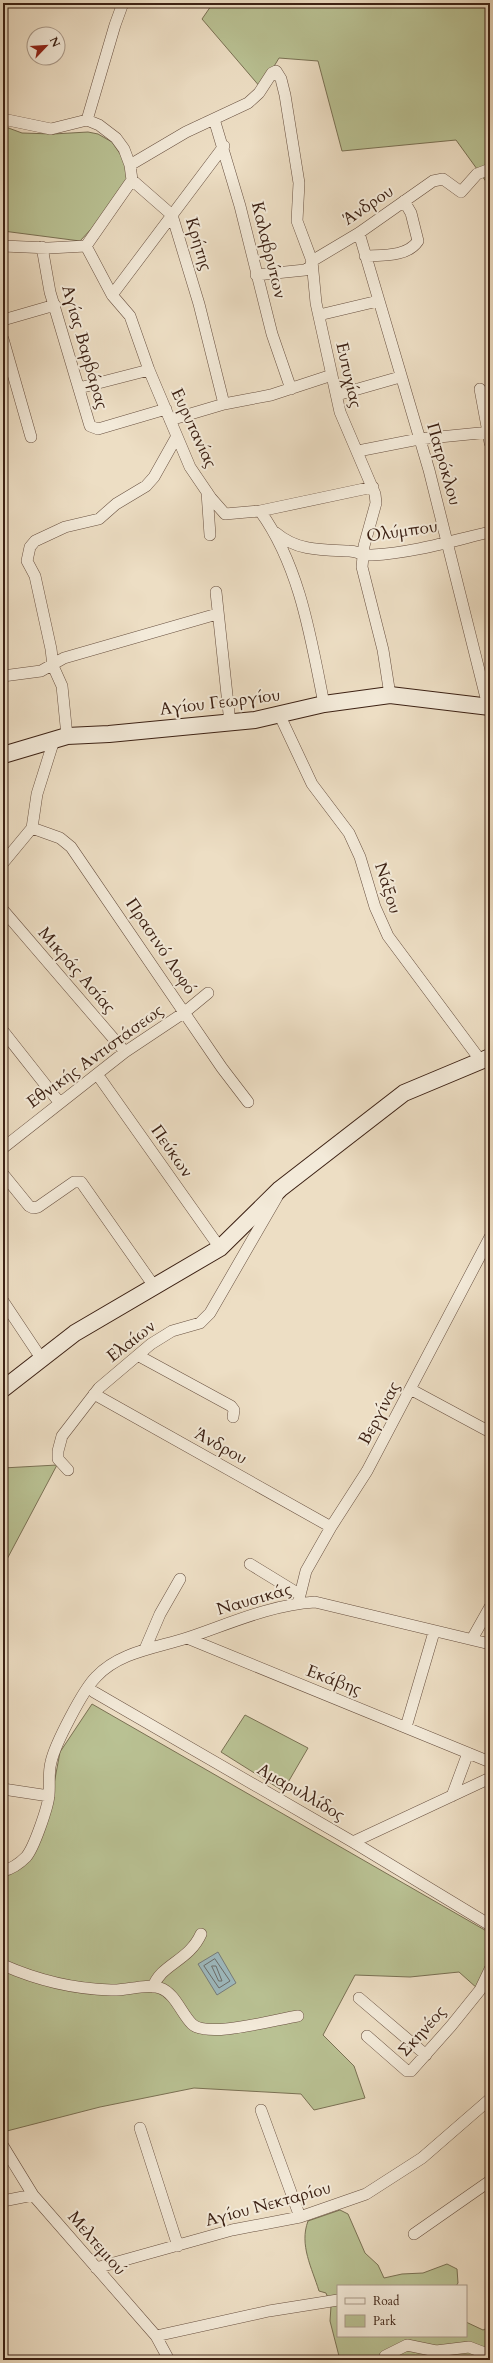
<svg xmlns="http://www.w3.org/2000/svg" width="493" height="2363" font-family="Cardo,serif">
  <rect width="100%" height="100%" fill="#eddec4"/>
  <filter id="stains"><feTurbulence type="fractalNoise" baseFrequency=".005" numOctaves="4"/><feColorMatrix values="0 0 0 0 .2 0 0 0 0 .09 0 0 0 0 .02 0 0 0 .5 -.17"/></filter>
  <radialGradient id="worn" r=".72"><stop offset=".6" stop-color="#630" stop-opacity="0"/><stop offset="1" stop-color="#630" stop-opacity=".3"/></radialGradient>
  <path fill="#b9c193" stroke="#7a7154" d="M213,3H490V187L456,140L342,151L318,61L279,58L261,88L202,19Z
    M3,126L22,133L53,134L88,132L98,134L112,142L127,164V179L105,214L80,241L3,231Z
    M57,1465L6,1561H3V1468Z
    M92,1704L490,1933V1972L478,1989L459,1972L410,1977L355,1975L323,2035L354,2066L365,2098L314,2110L301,2094L194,2088L100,2107L3,2132V1875L27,1859L49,1811L60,1752Z
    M245,1715L308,1748L283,1791L221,1752Z
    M340,2210L348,2214L365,2253L378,2265L384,2278L402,2274L423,2273L447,2264L457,2269L458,2283L456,2286H338V2336H466V2322L483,2330L490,2327V2360H340L330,2321L331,2306L326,2293L319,2291C312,2268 299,2245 308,2221Z"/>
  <path fill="#9db9be" stroke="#767c7a" d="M218,1952L236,1983L217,1995L198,1964Z"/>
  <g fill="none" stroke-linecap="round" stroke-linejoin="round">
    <path stroke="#6c6d69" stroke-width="1" d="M215,1959L230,1981L219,1988L204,1966Z
      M212,1966H216L222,1981H219Z"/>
    <g stroke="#685040" stroke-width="12">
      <path id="street" d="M3,119L51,129L87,120L99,125L116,138L124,149L130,165L132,180L172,215L199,304L224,404
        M214,119L240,206L272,334L291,389
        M87,120L115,25L123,3
        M130,165L186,132L248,103L259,93L272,73L276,71L281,79L285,95L299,183L297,221L312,261L316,303L340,412L375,494L376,503L364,546L362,567L383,650L390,695
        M359,233L429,470L488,706
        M3,246L49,248L86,246L132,180
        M86,246L112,295L130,316L149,370L190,467L211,498L225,514L260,511C300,566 311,639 324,704
        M42,247L50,292L90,426L98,429L166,409
        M365,256C383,255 407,257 418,241L411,213L404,201
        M256,275L305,270L310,267L312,261L359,233L433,181L443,179L461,192L477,174L490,169
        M112,295L224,146
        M319,315L378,301
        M3,320L55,305
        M3,339L31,437
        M79,388L149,370
        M480,389L490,443
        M337,395L400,377
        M170,420L224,404L271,395L332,375
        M358,451L419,439L490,432
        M207,492L210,535
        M260,511L373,487
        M276,533C297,551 322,550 349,551C357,551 363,556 372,555C412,553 452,541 490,532
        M216,592L230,723
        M3,676L41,671L64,658L217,614
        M280,716L312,784L349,833L360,857L375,907L388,936L481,1061
        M67,736L62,686L53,666L51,649L35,576L27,561L30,547L35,541L65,527L99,519L116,504L146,486L154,477L177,436
        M32,828L60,838L71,847L222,1068L248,1102
        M3,863L32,828L37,794L54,740
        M3,910L125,1052
        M3,1031L59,1102
        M97,1074L220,1248
        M3,1148L125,1052L185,1012L208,993
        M3,1174L29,1206L33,1208L38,1207L74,1182H81L154,1286
        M3,1301L41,1358
        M139,1356L231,1406L234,1410L233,1417
        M410,1389L490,1432
        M94,1394L331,1527
        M68,1470L58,1459V1451L62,1436L99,1388L151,1344L172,1331L200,1323L210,1313L277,1197
        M250,1564L299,1594
        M298,1603L306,1571L331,1527L367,1471L490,1237
        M187,1638L490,1762
        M472,1639L490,1607
        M145,1649L160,1614L180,1579
        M94,1692L353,1842L490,1925
        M406,1727L434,1632
        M3,1789L49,1796
        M452,1796L468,1753
        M353,1842L490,1778
        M3,1871C11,1869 20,1863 26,1857C34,1848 48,1807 49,1795C50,1784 48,1773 51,1762C55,1744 83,1690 96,1677C119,1652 156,1648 187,1638C229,1624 269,1605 315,1602L490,1644
        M3,1965C37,1980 74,1989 111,1990C127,1991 145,1983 160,1988C175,1993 181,2013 192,2024C207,2039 277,2019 298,2016
        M153,1987C161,1964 189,1961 201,1934
        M359,1998L426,2055
        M367,2036L407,2071H411L451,2026L480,1990L490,1969
        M261,2110L300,2217
        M140,2128L178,2246
        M3,2146L33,2195L156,2336L169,2360
        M3,2201L33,2195
        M414,2234L490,2181
        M96,2268L232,2230L300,2217L366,2194L422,2158L490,2099
        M156,2336L269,2311L338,2300
        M385,2356L407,2345L436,2351L469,2347L490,2355"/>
    </g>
    <g stroke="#3c2114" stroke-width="18">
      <path id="secondary" d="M3,755L67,736L109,734L255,720L324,704L390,695L490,707
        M3,1389L75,1333L220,1248L280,1189L404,1093L490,1057"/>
    </g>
    <use href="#street" stroke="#f3ead9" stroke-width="11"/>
    <use href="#secondary" stroke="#f3ead9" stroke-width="16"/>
  </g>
  <g text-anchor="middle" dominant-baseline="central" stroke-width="4" stroke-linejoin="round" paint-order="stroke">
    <g font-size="17" fill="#3c2114" stroke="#f3ead9">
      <text transform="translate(368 205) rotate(-34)">Άνδρου</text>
      <text transform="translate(199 244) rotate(73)">Κρήτης</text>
      <text transform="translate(269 250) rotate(76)">Καλαβρύτων</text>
      <text transform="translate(85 347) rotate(74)">Αγίας Βαρβάρας</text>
      <text transform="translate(349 375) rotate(77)">Ευτυχίας</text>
      <text transform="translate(194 428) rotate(65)">Ευρυτανίας</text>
      <text transform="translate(444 464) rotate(74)">Πατρόκλου</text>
      <text transform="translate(402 531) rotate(-8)">Ολύμπου</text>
      <text transform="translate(220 702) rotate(-7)">Αγίου Γεωργίου</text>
      <text transform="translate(388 888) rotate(72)">Νάξου</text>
      <text transform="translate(161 946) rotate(56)">Πρασινό Λοφό</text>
      <text transform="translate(77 970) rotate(49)">Μικράς Ασίας</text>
      <text transform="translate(95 1056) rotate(-36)">Εθνικής Αντιστάσεως</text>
      <text transform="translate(172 1151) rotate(55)">Πεύκων</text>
      <text transform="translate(131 1341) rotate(-38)">Ελαίων</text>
      <text transform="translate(379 1413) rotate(-62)">Βεργίνας</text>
      <text transform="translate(221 1446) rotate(29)">Άνδρου</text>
      <text transform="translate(254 1599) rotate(-16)">Ναυσικάς</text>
      <text transform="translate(334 1680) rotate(21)">Εκάβης</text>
      <text transform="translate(301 1792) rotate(30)">Αμαρυλλίδος</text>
      <text transform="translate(422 2031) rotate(-48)">Σκηνέος</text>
      <text transform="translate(268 2204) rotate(-15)">Αγίου Νεκταρίου</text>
      <text transform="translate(97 2243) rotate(49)">Μελτεμιού</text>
    </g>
  </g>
  <rect width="493" height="2363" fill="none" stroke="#eddec4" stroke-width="16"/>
  <rect x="4" y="4" width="485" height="2355" fill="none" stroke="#3c2114" stroke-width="2"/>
  <rect x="8" y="8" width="477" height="2347" fill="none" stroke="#3c2114"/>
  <rect x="337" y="2285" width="130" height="52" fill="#f3ead9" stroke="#aa9a8a"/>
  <rect x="345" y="2298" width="20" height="6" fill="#f3ead9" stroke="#aa9a8a"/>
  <text x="373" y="2305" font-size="12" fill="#3c2114">Road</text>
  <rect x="345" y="2315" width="20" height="12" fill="#b9c193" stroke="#aa9a8a"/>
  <text x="373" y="2325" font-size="12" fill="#3c2114">Park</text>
  <g transform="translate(46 46) rotate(65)"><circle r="19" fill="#f3ead9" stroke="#aa9a8a"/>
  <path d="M0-3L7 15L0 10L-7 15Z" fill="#8f2418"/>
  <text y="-6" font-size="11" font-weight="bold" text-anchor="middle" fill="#3c2114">N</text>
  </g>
  <rect width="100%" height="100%" filter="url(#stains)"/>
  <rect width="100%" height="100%" fill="url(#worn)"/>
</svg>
